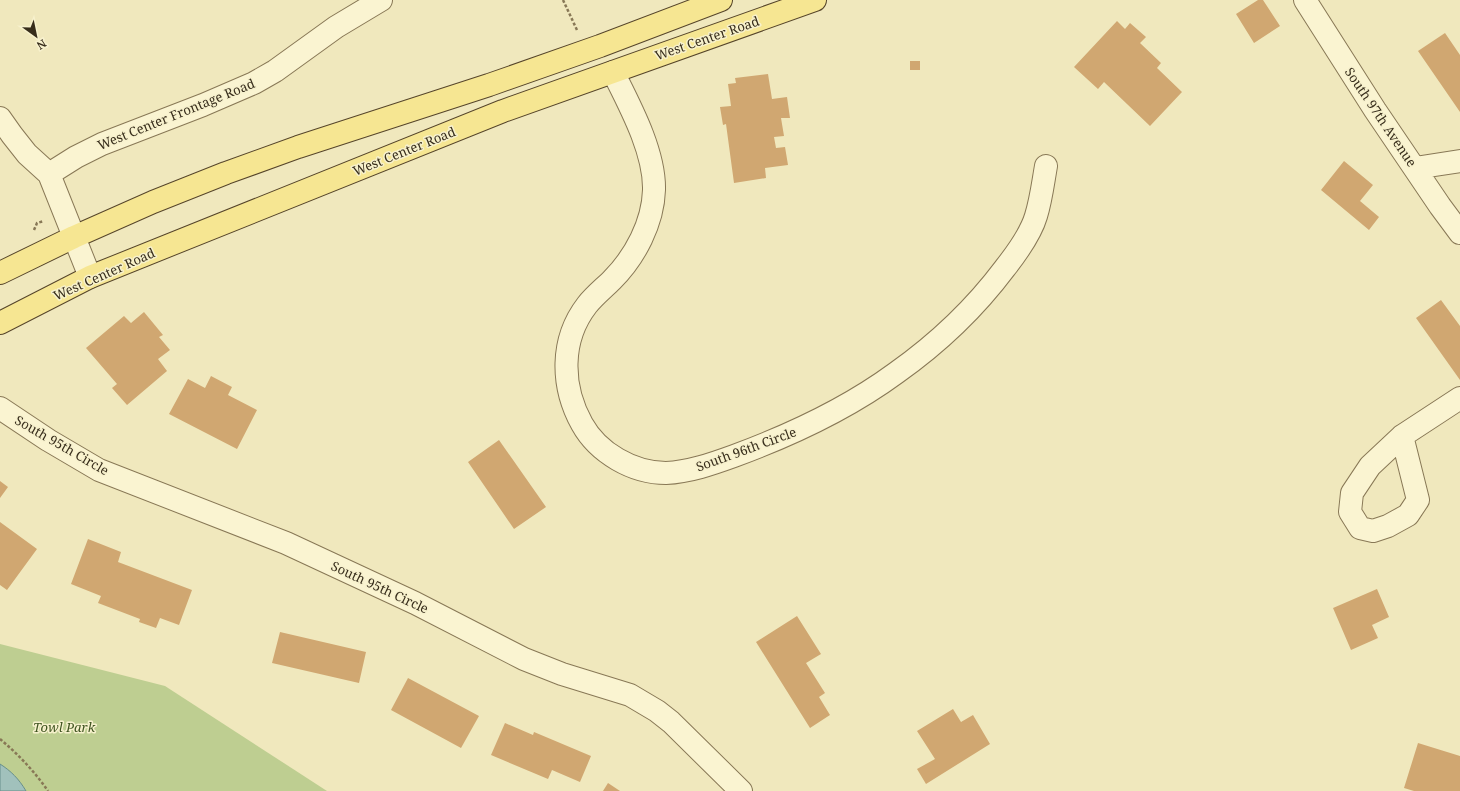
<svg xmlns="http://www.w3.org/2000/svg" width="1460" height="791" font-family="'Noto Serif',serif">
  <rect width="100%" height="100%" fill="#f0e8bd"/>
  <path fill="#bece91" d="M0,644L165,686L327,791H0Z"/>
  <path fill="#a1c1bc" stroke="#688f8b" d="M0,764C11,771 19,779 26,791H0Z"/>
  <path fill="#d0a771" d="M1258,0H1263L1280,26L1254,43L1236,14Z
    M1117,21L1125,29L1130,23L1146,37L1140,43L1161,63L1157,68L1182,92L1150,126L1104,82L1098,89L1074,67Z
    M1445,33L1460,55V112L1418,51Z
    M910,61H920V70H910Z
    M768,74L772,99L787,97L790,118H781L784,136L774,137L776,148L785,147L788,165L765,168L766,178L734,183L726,124L723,125L720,107L731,106L728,84L736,83L735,78Z
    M1344,161L1373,185L1360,201L1379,217L1369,230L1321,190Z
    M1441,300L1460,326V380L1416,318Z
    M144,312L163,335L159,337L170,350L158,359L167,371L127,405L112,388L117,384L86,348L124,316L131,323Z
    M211,376L232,387L228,395L257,410L237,449L169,414L188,379L205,388Z
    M499,440L546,507L514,529L468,462Z
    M0,481L8,487L0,498Z
    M0,522L37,549L7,590L0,585Z
    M88,539L121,552L118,562L192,590L179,625L160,618L156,628L139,622L140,619L98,603L101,596L71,584Z
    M1377,589L1389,617L1372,625L1378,638L1351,650L1333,608Z
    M797,616L821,654L806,663L825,693L819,697L830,715L810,728L756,642Z
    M280,632L366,652L359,683L272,663Z
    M408,678L479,716L461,748L391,710Z
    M953,709L961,722L973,715L990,744L926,784L917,769L935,759L917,731Z
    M505,723L533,735L534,732L591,756L580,782L552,770L548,779L491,755Z
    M1418,743L1460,756V791H1414L1404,788Z
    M608,783L620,791H603Z"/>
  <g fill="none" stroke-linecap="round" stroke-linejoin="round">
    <g stroke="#887856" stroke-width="24">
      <path id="minor" d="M1305,0L1375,110L1440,206L1460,233
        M613,72C630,106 655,152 654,190C653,223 635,257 612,280C604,288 594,296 587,305C560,340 561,386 582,424C598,453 633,473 666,473C689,472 712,464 734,456C791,435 847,409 896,373C937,344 975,308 1005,268C1016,254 1031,233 1036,216C1041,200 1043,183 1046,166
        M0,118L12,135L27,154L49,174L90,277
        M1415,168L1460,161
        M49,174L76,157L102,144L203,105L254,83L275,71L336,27L381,0
        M0,408L48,440L99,470L286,543L415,603L524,659L562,674L630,695L657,711L671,722L741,791
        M1402,436L1418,500L1408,515L1388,526L1373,531L1360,528L1350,512L1352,493L1370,466L1402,436L1460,398"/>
    </g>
    <g stroke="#56452a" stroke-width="24">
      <path id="major" d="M0,273L74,237L153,202L226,173L298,147L489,85L600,46L721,0
        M0,323L90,277L503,111L815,0"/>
    </g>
    <path stroke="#887856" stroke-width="2.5" stroke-dasharray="3 2" stroke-linecap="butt" d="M563,0L577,30
      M34,230L37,223L44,221
      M0,739C18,754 35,772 48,791"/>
    <use href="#minor" stroke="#faf4d1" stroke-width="22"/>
    <use href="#major" stroke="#f6e692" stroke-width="22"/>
  </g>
  <g text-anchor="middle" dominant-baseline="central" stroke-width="3" stroke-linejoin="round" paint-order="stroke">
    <g font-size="13" fill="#372d1b" stroke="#f7f1cd">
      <text transform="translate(707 38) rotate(-19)">West Center Road</text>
      <text transform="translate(176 114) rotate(-22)">West Center Frontage Road</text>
      <text transform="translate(1381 117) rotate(56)">South 97th Avenue</text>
      <text transform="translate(404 151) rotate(-22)">West Center Road</text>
      <text transform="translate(104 274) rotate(-24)">West Center Road</text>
      <text transform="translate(62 445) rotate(30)">South 95th Circle</text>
      <text transform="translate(746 449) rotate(-20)">South 96th Circle</text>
      <text transform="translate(380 587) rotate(25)">South 95th Circle</text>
    </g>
    <g font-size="13" font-style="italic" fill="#405421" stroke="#f7f1cd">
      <text x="64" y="727">Towl Park</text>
    </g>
  </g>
  <g transform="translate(36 36) rotate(147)" stroke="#f7f1cd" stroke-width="3" paint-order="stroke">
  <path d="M0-3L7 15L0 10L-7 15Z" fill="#372d1b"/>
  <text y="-6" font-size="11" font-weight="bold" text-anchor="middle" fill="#372d1b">N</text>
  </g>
</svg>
